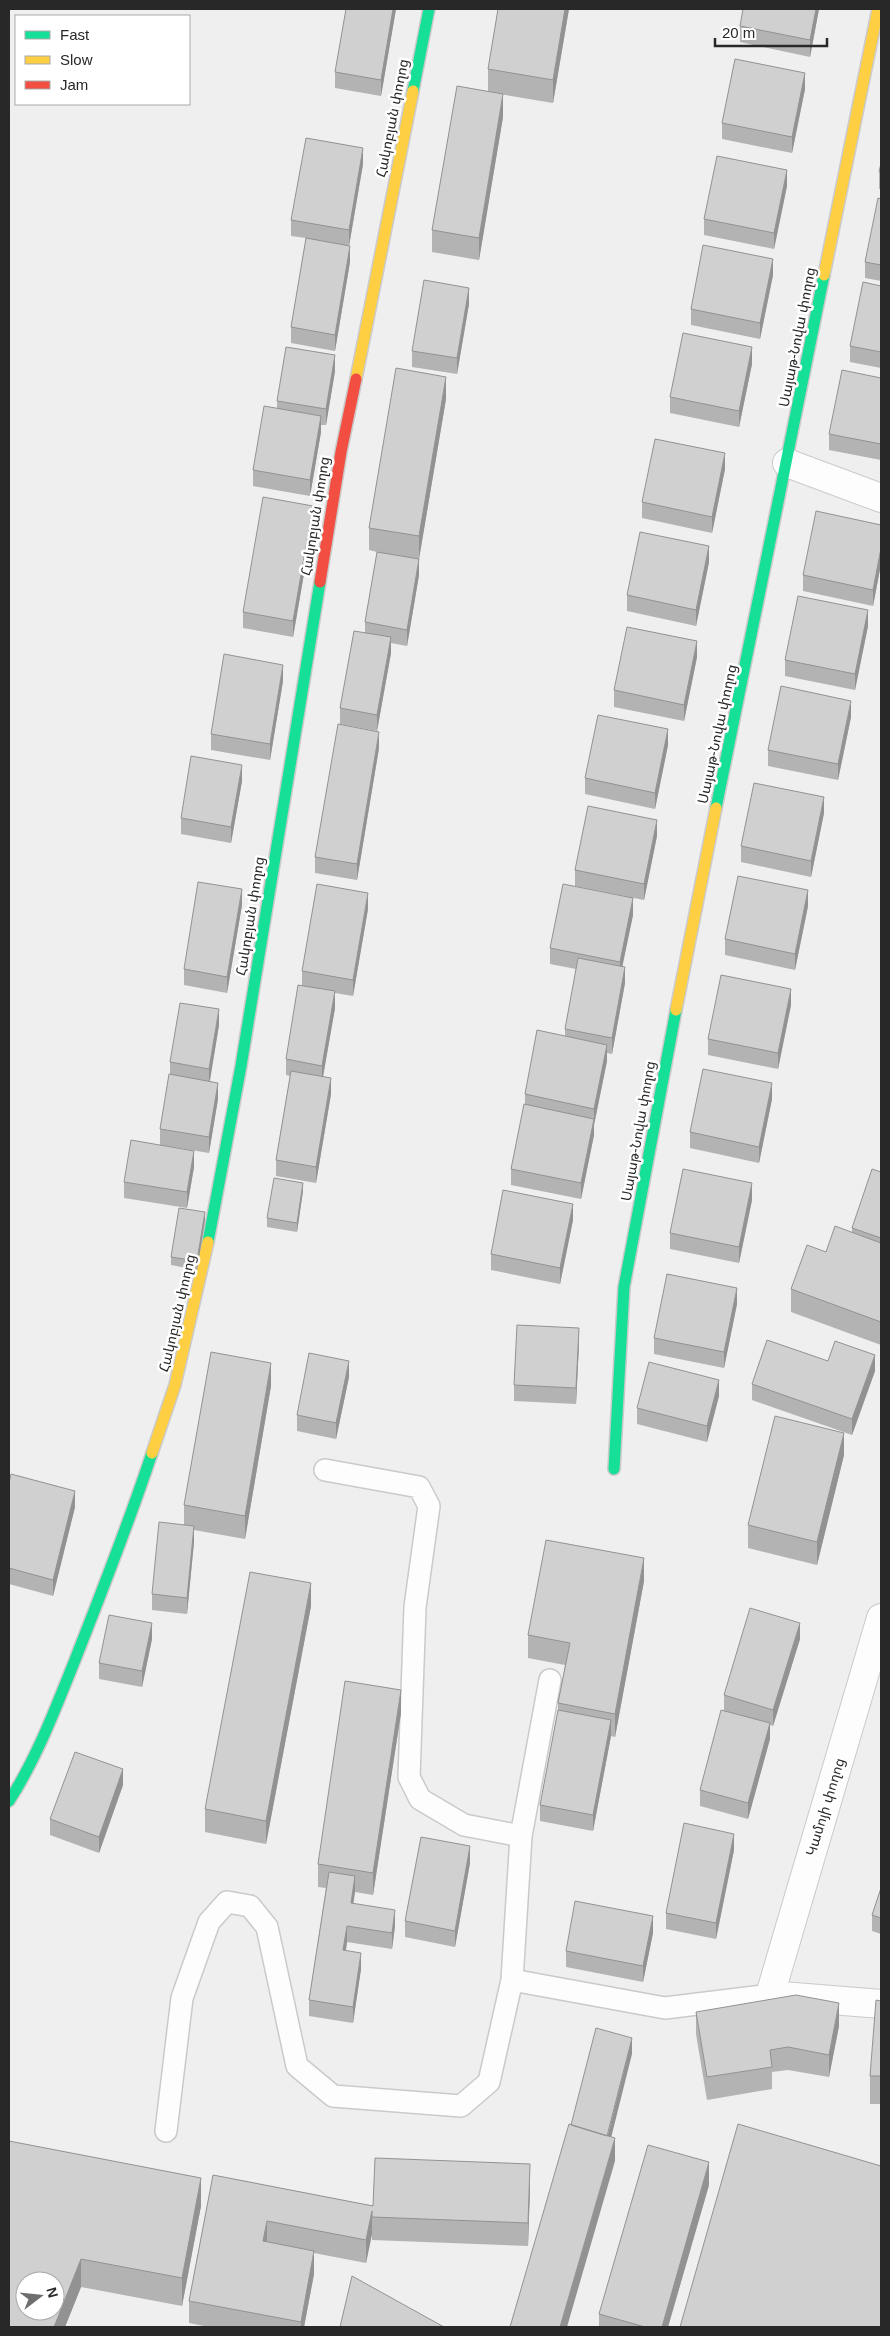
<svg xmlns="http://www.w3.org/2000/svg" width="890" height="2336" font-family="Helvetica,'Noto Sans Armenian',sans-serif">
  <rect width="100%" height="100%" fill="#efefef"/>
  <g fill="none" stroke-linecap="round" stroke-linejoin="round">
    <g stroke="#cacaca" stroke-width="24">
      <path id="lane" d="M325,1470L419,1487L429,1506L415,1607L409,1777L420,1799L464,1825L521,1836
        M512,1980L521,1836L550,1680
        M166,2131L182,1998L209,1922L227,1902L250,1906L267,1927L297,2066L333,2096L461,2106L489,2082L512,1980L665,2008L770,1995"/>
    </g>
    <g stroke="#cacaca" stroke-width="30">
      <path id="street" d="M787,463L881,498
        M881,1618L770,1995L881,2004"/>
    </g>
    <g stroke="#cacaca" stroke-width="14">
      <path id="fast" d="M413,91L429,9
        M716,808L824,275
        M208,1242L241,1066L320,582
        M614,1469L624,1287L676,1010
        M9,1801C37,1758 56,1707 75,1660C102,1591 129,1523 152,1453"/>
    </g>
    <g stroke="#cacaca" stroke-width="14">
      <path id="slow" d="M824,275L878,9
        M356,379L413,91
        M676,1010L716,808
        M152,1453L175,1385L208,1242"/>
    </g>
    <g stroke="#cacaca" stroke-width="14">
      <path id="jam" d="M320,582L341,452L356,379"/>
    </g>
    <use href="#lane" stroke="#fdfdfd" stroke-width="21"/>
    <use href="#street" stroke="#fdfdfd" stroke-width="28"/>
    <use href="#fast" stroke="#16e098" stroke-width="11"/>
    <use href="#slow" stroke="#ffcf43" stroke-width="11"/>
    <use href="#jam" stroke="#f24e42" stroke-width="11"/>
  </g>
  <path fill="#b3b3b3" d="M396,9L381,96L335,88V72Z
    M569,9L553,103L488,92V69Z
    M819,9L810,57L740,42V26Z
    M805,89L792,153L722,139V123Z
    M503,117L479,260L432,252V230Z
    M881,163V189H879V172Z
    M363,164L349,246L350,262L335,351L291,343V327L306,238L291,236V220Z
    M787,186L774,249L704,235V219Z
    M881,199V281L865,278V262Z
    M773,275L760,339L691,325V309Z
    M881,286V368L850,362V346Z
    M469,304L457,374L412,367V351Z
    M752,364L739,427L670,413V397Z
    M335,371L326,425H321V432L310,496L253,486V470L277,408V401Z
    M881,378V460L829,450V434Z
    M446,399L419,559V575L407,646L391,643V653L377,731L340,724V708L365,632V622L377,552L369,550V528Z
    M725,469L712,533L642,518V502Z
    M313,522L293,637L243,628V612Z
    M881,525V564L873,606L803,591V575Z
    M709,562L696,626L627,611V595Z
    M868,626L855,690L785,676V660Z
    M697,657L684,721L614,707V690Z
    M283,681L270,760L211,750V734Z
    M851,717L838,780L768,766V750Z
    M668,745L655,809L585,794V778Z
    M379,748L357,880L315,873V857Z
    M242,781L231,843L181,834V818Z
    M824,813L811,877L741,862V846Z
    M657,836L644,900L575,886V870Z
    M242,905L227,993L184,985V969Z
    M808,906L795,970L725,955V939Z
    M368,909L353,996L335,993V1008L323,1077L331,1094L316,1183L276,1176V1160L290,1076L286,1075V1059L302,986V971Z
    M633,915L622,966L625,983L612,1054L607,1053V1061L594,1125V1135L581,1199L511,1185V1169L525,1105V1094L565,1036V1029L576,969L550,964V948Z
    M791,1005L778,1069L708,1055V1039Z
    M219,1025L210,1081L218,1099L209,1153L160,1145V1129L170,1074V1062Z
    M772,1099L759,1163L690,1148V1132Z
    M194,1167L187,1208L124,1198V1182Z
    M881,1172V1345L791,1312V1289L826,1252L852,1232V1228Z
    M303,1191L297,1232L267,1227V1218Z
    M752,1200L739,1263L670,1249V1233Z
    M205,1220L197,1270L171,1265V1257Z
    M573,1220L560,1284L491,1270V1254Z
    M737,1304L724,1368L654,1354V1338Z
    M579,1344L576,1404L514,1401V1385Z
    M828,1361L875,1371L852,1435L752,1400V1384Z
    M349,1377L336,1439L297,1431V1415Z
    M271,1386L245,1539L194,1530V1542L187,1614L152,1610V1594L184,1525V1505Z
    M719,1396L707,1442L637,1424V1408Z
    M844,1455L817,1565L748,1548V1525Z
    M9,1483L75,1507L53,1596L9,1584Z
    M644,1581L615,1737L611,1736L593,1831L540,1821V1805L558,1710V1703L565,1665L528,1658V1635Z
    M311,1606L266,1844L205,1832V1809Z
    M152,1639L142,1687L99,1679V1663Z
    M800,1639L773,1726L770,1725V1739L748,1819L700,1806V1790L724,1710V1695Z
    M401,1713L373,1895L355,1892L353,1903L395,1926L392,1949L347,1942L346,1951L361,1969L353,2023L309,2016V2000L326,1888L318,1887V1864Z
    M123,1785L99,1853L50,1835V1819Z
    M734,1850L716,1939L666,1929V1913Z
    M470,1863L455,1947L405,1937V1921Z
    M881,1888V1934L872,1931V1915Z
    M653,1933L643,1982L566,1967V1951Z
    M881,2001V2104H870V2076Z
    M696,2012L839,2026L829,2077L788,2070L772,2072V2089L707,2100L696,2034Z
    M9,2141L201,2206L182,2306L81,2287L65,2327H9Z
    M213,2175L373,2206L530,2187L528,2246L372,2240V2234L366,2263L314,2253V2274L304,2327H209L189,2323V2301Z
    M709,2185L668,2327H599V2314Z"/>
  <path fill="#929292" d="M393,9H396L381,96V80Z
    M565,9H569L553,103V80Z
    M816,9H819L810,57V40Z
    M805,73V89L792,153V137Z
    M503,94V117L479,260V238Z
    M363,148V164L349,246V230Z
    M787,170V186L774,249V233Z
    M350,246V262L335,351V335Z
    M773,259V275L760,339V323Z
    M469,288V304L457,374V358Z
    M752,347V364L739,427V411Z
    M335,355V371L326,425V409Z
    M446,377V399L419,559V536Z
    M321,416V432L310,496V480Z
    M725,453V469L712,533V517Z
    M313,506V522L293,637V621Z
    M709,546V562L696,626V610Z
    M881,548V564L873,606V590Z
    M419,559V575L407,646V630Z
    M868,610V626L855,690V674Z
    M391,637V653L377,731V715Z
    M697,641V657L684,721V705Z
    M283,665V681L270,760V744Z
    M851,701V717L838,780V764Z
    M668,729V745L655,809V793Z
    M379,732V748L357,880V864Z
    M242,765V781L231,843V827Z
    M824,797V813L811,877V861Z
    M657,820V836L644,900V884Z
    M242,889V905L227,993V977Z
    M808,890V906L795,970V954Z
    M368,893V909L353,996V980Z
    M633,898V915L620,978V962Z
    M625,967V983L612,1054V1038Z
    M791,989V1005L778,1069V1053Z
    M335,991V1008L322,1082V1066Z
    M219,1009V1025L209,1085V1069Z
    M607,1045V1061L594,1125V1109Z
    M331,1078V1094L316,1183V1167Z
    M218,1083V1099L209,1153V1137Z
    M772,1083V1099L759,1163V1147Z
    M594,1119V1135L581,1199V1183Z
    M194,1151V1167L187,1208V1192Z
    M303,1183V1191L297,1232V1223Z
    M752,1183V1200L739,1263V1247Z
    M573,1204V1220L560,1284V1268Z
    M205,1212V1220L197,1270V1261Z
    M737,1288V1304L724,1368V1352Z
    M579,1328V1344L576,1404V1388Z
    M875,1355V1371L852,1435V1419Z
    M349,1361V1377L336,1439V1423Z
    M271,1363V1386L245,1539V1516Z
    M719,1380V1396L707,1442V1426Z
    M844,1433V1455L817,1565V1542Z
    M75,1491V1507L53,1596V1580Z
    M194,1526V1542L187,1614V1598Z
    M644,1558V1581L615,1737V1714Z
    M311,1583V1606L266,1844V1821Z
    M152,1623V1639L142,1687V1671Z
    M800,1623V1639L773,1726V1710Z
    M401,1690V1713L373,1895V1873Z
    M611,1720V1736L593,1831V1815Z
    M770,1723V1739L748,1819V1803Z
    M123,1769V1785L99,1853V1837Z
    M734,1834V1850L716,1939V1923Z
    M470,1846V1863L455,1947V1931Z
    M355,1876V1892L351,1919V1903Z
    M395,1910V1926L392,1949V1933Z
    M653,1916V1933L643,1982V1966Z
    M347,1926V1942L343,1966V1950Z
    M361,1953V1969L353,2023V2007Z
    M839,2003V2026L829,2077V2055Z
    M632,2038V2054L607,2154V2138Z
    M615,2138V2161L567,2327H560Z
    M709,2162V2185L668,2327H662Z
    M530,2164V2187L528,2246V2223Z
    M201,2178V2206L182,2306V2278Z
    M372,2211V2234L366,2263V2240Z
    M267,2221V2244L263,2241Z
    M314,2251V2274L304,2327H301V2322Z
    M81,2259V2287L65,2327H54Z"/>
  <path fill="#d0d0d0" stroke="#929292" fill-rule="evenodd" d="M346,9H393L381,80L335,72Z
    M498,9H565L553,80L488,69Z
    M743,9H816L810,40L740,26Z
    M735,59L805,73L792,137L722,123Z
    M457,86L503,94L479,238L432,230Z
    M306,138L363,148L349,230L291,220Z
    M717,156L787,170L774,233L704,219Z
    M881,163V173L879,172Z
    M878,198L881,199V265L865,262Z
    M306,238L350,246L335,335L291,327Z
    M703,245L773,259L760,323L691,309Z
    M424,280L469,288L457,358L412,351Z
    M863,282L881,286V352L850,346Z
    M683,333L752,347L739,411L670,397Z
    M286,347L335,355L326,409L277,401Z
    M396,368L446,377L419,536L369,528Z
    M842,370L881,378V444L829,434Z
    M264,406L321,416L310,480L253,470Z
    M655,439L725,453L712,517L642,502Z
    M263,497L313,506L293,621L243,612Z
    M816,511L881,525V548L873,590L803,575Z
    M640,532L709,546L696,610L627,595Z
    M377,552L419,559L407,630L365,622Z
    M798,596L868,610L855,674L785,660Z
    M627,627L697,641L684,705L614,690Z
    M354,631L391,637L377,715L340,708Z
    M224,654L283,665L270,744L211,734Z
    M781,686L851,701L838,764L768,750Z
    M598,715L668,729L655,793L585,778Z
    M338,724L379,732L357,864L315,857Z
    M191,756L242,765L231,827L181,818Z
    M754,783L824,797L811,861L741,846Z
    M588,806L657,820L644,884L575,870Z
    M738,876L808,890L795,954L725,939Z
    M198,882L242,889L227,977L184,969Z
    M317,884L368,893L353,980L302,971Z
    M563,884L633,898L620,962L550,948Z
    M578,958L625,967L612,1038L565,1029Z
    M721,975L791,989L778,1053L708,1039Z
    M298,985L335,991L322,1066L286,1059Z
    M180,1003L219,1009L209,1069L170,1062Z
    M537,1030L607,1045L594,1109L525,1094Z
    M703,1069L772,1083L759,1147L690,1132Z
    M291,1071L331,1078L316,1167L276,1160Z
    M169,1074L218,1083L209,1137L160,1129Z
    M524,1104L594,1119L581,1183L511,1169Z
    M131,1140L194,1151L187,1192L124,1182Z
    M683,1169L752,1183L739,1247L670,1233Z
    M872,1169L881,1172V1238L852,1228Z
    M274,1178L303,1183L297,1223L267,1218Z
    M503,1190L573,1204L560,1268L491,1254Z
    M179,1208L205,1212L197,1261L171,1257Z
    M835,1226L881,1243V1322L791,1289L807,1245L826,1252Z
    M667,1274L737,1288L724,1352L654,1338Z
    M517,1325L579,1328L576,1388L514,1385Z
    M767,1340L828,1361L835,1341L875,1355L852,1419L752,1384Z
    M211,1352L271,1363L245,1516L184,1505Z
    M309,1353L349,1361L336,1423L297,1415Z
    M649,1362L719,1380L707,1426L637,1408Z
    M775,1416L844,1433L817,1542L748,1525Z
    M11,1474L75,1491L53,1580L9,1568V1483Z
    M159,1522L194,1526L187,1598L152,1594Z
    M546,1540L644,1558L615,1714L558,1703L570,1643L528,1635Z
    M250,1572L311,1583L266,1821L205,1809Z
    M750,1608L800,1623L773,1710L724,1695Z
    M109,1615L152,1623L142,1671L99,1663Z
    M345,1681L401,1690L373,1873L318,1864Z
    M558,1710L611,1720L593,1815L540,1805Z
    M721,1710L770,1723L748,1803L700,1790Z
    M75,1752L123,1769L99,1837L50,1819Z
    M684,1823L734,1834L716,1923L666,1913Z
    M421,1837L470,1846L455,1931L405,1921Z
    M329,1872L355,1876L351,1903L395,1910L392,1933L347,1926L343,1950L361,1953L353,2007L309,2000Z
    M881,1888V1918L872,1915Z
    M575,1901L653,1916L643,1966L566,1951Z
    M796,1995L839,2003L829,2055L788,2047L770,2050L772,2067L707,2077L696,2012Z
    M876,2000L881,2001V2076H870Z
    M596,2028L632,2038L607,2136L571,2125Z
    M569,2124L615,2138L560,2327H510Z
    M738,2124L881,2166V2327H680Z
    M9,2141L201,2178L182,2278L81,2259L54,2327H9ZM25,2281H55V2311H25Z
    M648,2145L709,2162L662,2327H645L599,2314Z
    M375,2158L530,2164L528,2223L372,2217V2211L366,2240L267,2221L263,2241L314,2251L301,2322L189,2301L213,2175L373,2206Z
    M352,2276L444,2327H340Z"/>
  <g text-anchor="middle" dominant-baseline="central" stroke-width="5" stroke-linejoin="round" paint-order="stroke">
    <g font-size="14" fill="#282829" stroke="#fff">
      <text transform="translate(392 118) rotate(-79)">Հակոբյան փողոց</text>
      <text transform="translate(797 337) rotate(-79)">Սայաթ-Նովա փողոց</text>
      <text transform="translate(315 516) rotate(-81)">Հակոբյան փողոց</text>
      <text transform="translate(717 734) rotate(-78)">Սայաթ-Նովա փողոց</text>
      <text transform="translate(250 916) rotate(-81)">Հակոբյան փողոց</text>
      <text transform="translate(638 1131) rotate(-80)">Սայաթ-Նովա փողոց</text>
      <text transform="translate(177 1313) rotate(-77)">Հակոբյան փողոց</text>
      <text transform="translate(825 1807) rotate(-73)">Կամոյի փողոց</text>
    </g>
  </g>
  <rect width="890" height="2336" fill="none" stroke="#282829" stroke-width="20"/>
  <rect x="15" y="15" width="175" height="90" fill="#ffffff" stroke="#a9a9a9"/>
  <rect x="25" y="31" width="25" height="8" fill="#16e098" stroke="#a9a9a9"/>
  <text x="60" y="40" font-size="15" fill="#282829">Fast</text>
  <rect x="25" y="56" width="25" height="8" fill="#ffcf43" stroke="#a9a9a9"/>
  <text x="60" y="65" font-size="15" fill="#282829">Slow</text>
  <rect x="25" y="81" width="25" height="8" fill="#f24e42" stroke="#a9a9a9"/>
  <text x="60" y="90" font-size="15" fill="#282829">Jam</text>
  <g transform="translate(40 2296) rotate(74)"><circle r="24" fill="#ffffff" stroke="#a9a9a9"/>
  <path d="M0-4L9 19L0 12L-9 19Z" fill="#6e6e6e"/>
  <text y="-8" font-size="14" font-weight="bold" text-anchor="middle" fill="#282829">N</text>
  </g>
  <path d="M715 38v8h112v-8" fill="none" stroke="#282829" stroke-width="2.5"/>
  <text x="722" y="38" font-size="15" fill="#282829" stroke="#ffffff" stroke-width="4" paint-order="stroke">20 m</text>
</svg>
